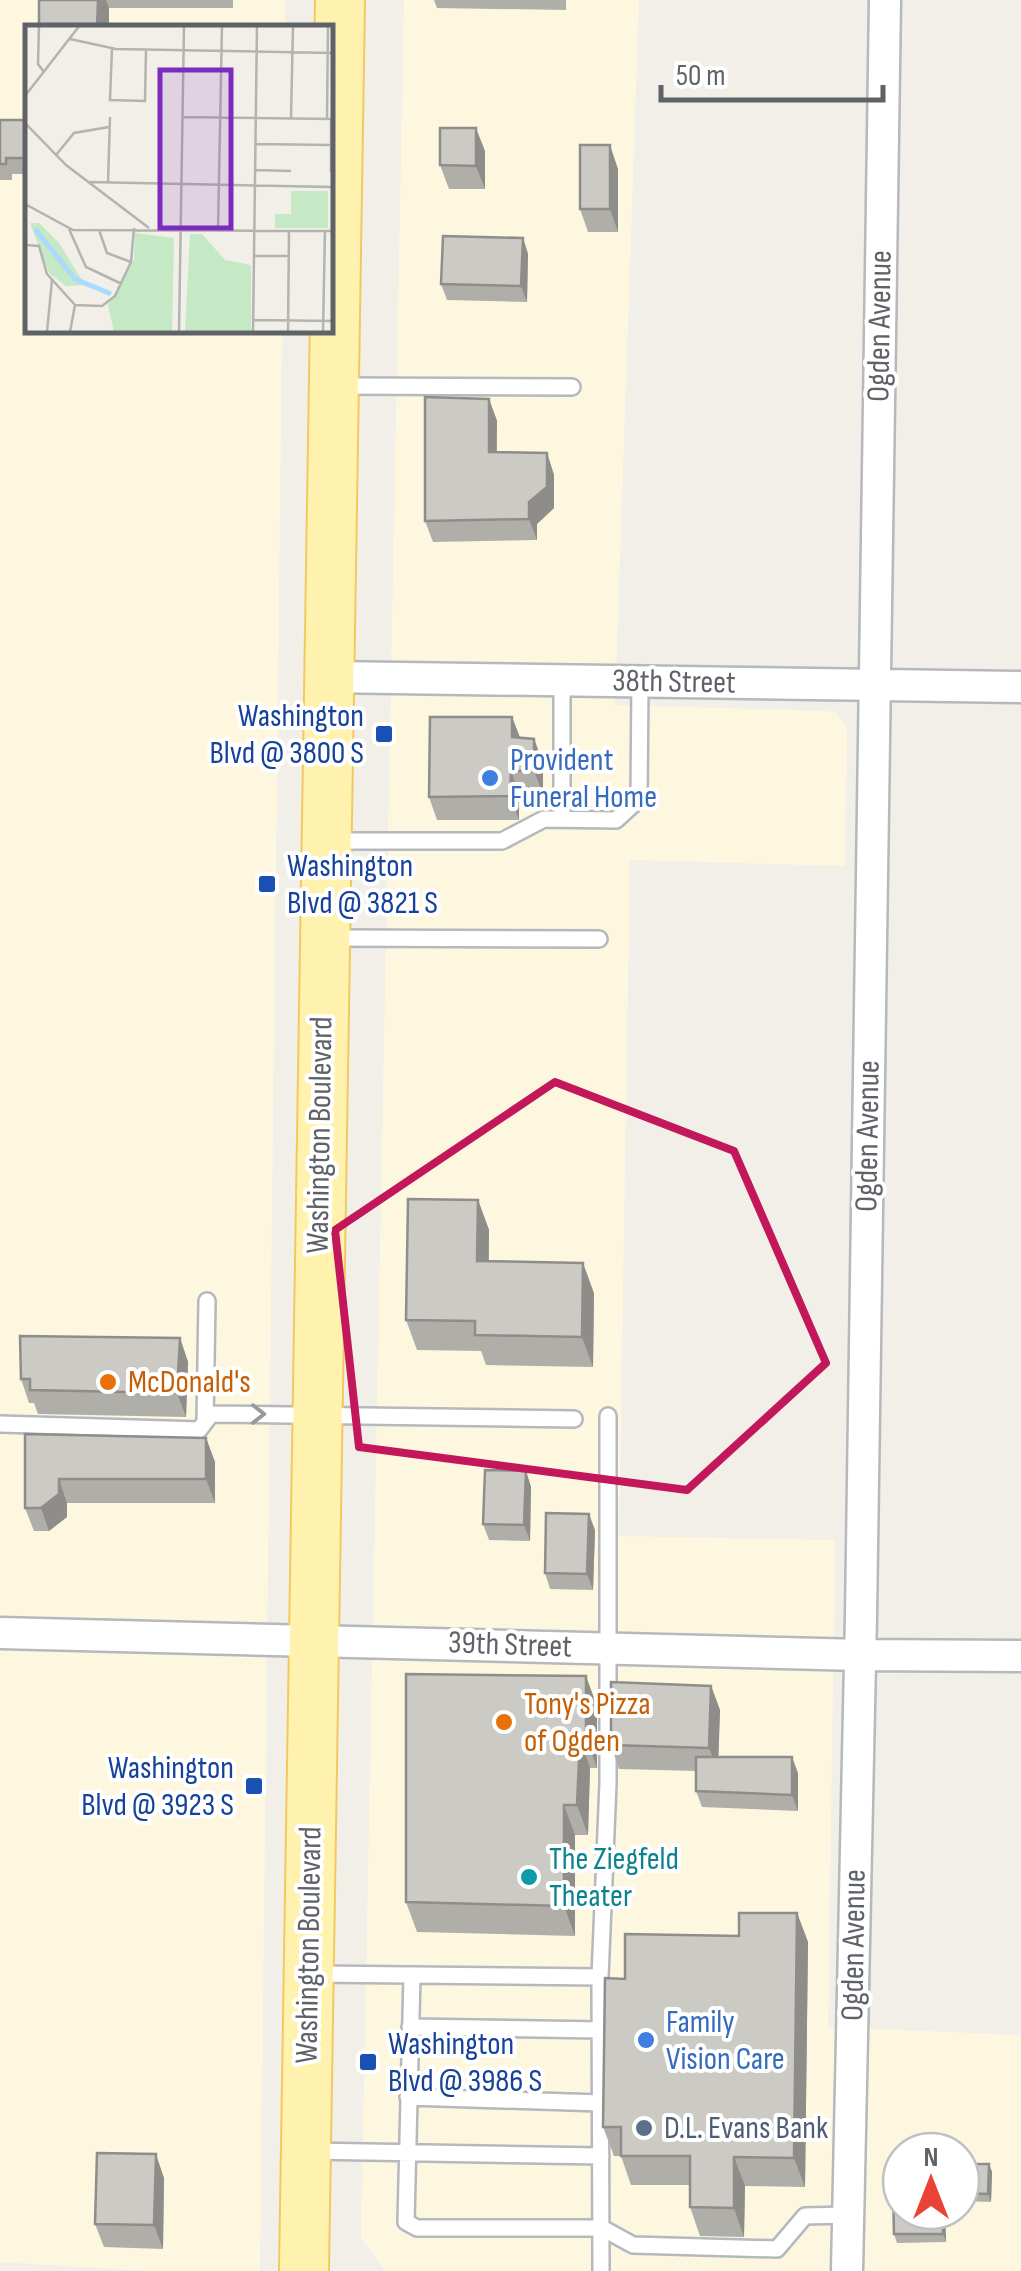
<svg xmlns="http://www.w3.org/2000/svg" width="1021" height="2271" font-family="'Sofia Sans Condensed',sans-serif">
  <rect width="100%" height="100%" fill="#f1efe8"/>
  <path fill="#fef7e0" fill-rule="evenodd" d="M0,0H285V27L28,28V330H282L260,2271H148L0,2262Z
    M404,0H639L615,705L826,711L836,713L847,728L845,866L630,860L619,1536L835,1540L828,2027L1021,2035V2271H386L361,2238ZM901,2151H961V2211H901Z"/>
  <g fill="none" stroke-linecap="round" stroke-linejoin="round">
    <g stroke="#b5b8bc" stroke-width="20">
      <path id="service" d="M341,386L572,387
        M562,819V680
        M334,841H502L544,819L616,820L639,799L640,681
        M333,938L599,939
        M205,1422L207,1301
        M0,1424L199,1430L211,1414L574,1419
        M313,1974L600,1977L601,2271
        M412,1975L406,2222L417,2228H602L633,2245L777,2249L805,2216L848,2215
        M600,1977L608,1783V1416
        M410,2027L601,2030
        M408,2097L601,2103
        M310,2151L601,2156"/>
    </g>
    <g stroke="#b5b8bc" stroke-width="35">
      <path id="minor" d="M328,677L1021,687
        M0,1633L861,1655L1021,1656
        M847,2271L861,1615L885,0"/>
    </g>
    <g stroke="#f2c960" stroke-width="52">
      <path id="primary" d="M304,2271L340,0"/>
    </g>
    <use href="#service" stroke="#fff" stroke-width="15"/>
    <use href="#minor" stroke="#fff" stroke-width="30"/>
    <use href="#primary" stroke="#fff2af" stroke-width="48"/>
  </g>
  <path fill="#afaea9" d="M39,0H233V8H109Z
    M434,0H566V10L437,8Z
    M0,120H28V174H12V180H0Z
    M485,151V189H449L440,165Z
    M618,169V232H588L580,209Z
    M523,238L528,254L527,302L447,300L441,284Z
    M489,399L497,421V452L547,453L554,475V508L537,524V540L433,542L425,521Z
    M512,717L520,738L534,739L543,763V794H519V820H437L429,797Z
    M478,1200L489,1230V1261L594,1293L593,1367L486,1365L481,1351L417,1350L406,1320Z
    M180,1338L188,1362L186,1417L38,1414L34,1403H29L21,1379Z
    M25,1434L206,1438L215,1462V1503H67V1517L49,1531H34L25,1508Z
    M526,1471L531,1487L530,1541L489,1540L483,1524Z
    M595,1530L593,1590L550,1589L545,1573Z
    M711,1686L720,1710L718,1757L798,1773V1811L702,1807L696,1791V1771L619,1769L611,1745Z
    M597,1706V1768H590L588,1835H575V1936L417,1932L406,1902Z
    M797,1913L808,1942L805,2187L745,2186L744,2237L700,2236L690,2207V2185H631L621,2156H614L603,2127L625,1979Z
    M961,2164H989L992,2172L991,2202L961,2201Z
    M164,2178L163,2249L104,2247L95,2224Z
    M901,2211H945L946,2242L897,2243L894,2234Z"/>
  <path fill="#8f8d8a" d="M98,0H106L109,8V28H97Z
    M476,128L485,151V189L476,166Z
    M610,145L618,169V232L610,209Z
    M523,238L528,254L527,302L521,286Z
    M489,399L497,421L496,474L489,452Z
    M547,453L554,475V508L537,524V540L529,519V502Z
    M512,717L521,740L512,737Z
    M534,739L543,763V794L534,771Z
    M511,771L519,794V820L510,796Z
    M478,1200L489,1230L488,1291L477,1261Z
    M583,1263L594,1293L593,1367L582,1337Z
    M180,1338L188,1362L186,1417L177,1393Z
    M206,1438L215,1462V1503L206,1479Z
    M526,1471L531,1487L530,1541L524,1525Z
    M59,1479L67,1503V1517L49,1531L41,1508Z
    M589,1514L595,1530L593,1590L587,1574Z
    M586,1676L597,1706V1768L586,1738Z
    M711,1686L720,1710L718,1771L709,1748Z
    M580,1738L590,1768L588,1835L577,1805Z
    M792,1757L798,1773V1811L792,1795Z
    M564,1805L575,1835V1936L564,1906Z
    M797,1913L808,1942L805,2187L794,2158Z
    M156,2154L164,2178L163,2249L154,2225Z
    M734,2157L745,2186L744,2237L734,2208Z
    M989,2164L992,2172L991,2202L988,2194Z
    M942,2211H945L946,2242L943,2234Z"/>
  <path fill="#cccac5" stroke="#8f8d8a" stroke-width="2.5" d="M39,0H98L97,28H39Z
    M0,120H28V158H6V164H0Z
    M440,128H476V166L440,165Z
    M580,145H610V209H580Z
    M443,236L523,238L521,286L441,284Z
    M425,397L489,399V452L547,453V487L529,502V519L425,521Z
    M430,717H512V737L534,739V771H511L510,796L429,797Z
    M408,1199L478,1200L477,1261L583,1263L582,1337L475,1335V1321L406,1320Z
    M20,1336L180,1338L177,1393L30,1390V1379H21Z
    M25,1434L206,1438V1479H59V1494L41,1508H25Z
    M485,1470L526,1471L524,1525L483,1524Z
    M546,1513L589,1514L587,1574L545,1573Z
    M406,1674L586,1676V1738H580L577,1805H564V1906L406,1902Z
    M611,1682L711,1686L709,1748L611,1745Z
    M696,1757H792V1795L696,1791Z
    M739,1913H797L794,2158L734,2157V2208L690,2207V2156H621V2127H603L605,1978L625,1979V1934L739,1936Z
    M97,2153L156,2154L154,2225L95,2224Z
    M961,2164H989L988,2194L961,2193Z
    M901,2190V2211H942L943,2234H894L893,2191Z"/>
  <defs><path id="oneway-chevron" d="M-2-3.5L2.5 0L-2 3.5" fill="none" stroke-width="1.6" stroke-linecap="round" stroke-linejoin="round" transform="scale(2.5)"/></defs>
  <use stroke="#979a9d" href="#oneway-chevron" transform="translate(258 1414)"/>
  <path fill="none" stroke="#c2185b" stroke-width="8" stroke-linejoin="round" d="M555,1082L734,1151L826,1363L687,1490L359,1447L335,1230Z"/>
  <g fill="#1a4fb4" stroke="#fff" stroke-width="4">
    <rect x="374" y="724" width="20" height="20" rx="5"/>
    <rect x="257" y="874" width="20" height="20" rx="5"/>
    <rect x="244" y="1776" width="20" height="20" rx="5"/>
    <rect x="358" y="2052" width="20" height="20" rx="5"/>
  </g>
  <g fill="#3f7fe0" stroke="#fff" stroke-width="4">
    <circle cx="490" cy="778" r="10"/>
    <circle cx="646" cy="2040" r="10"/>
  </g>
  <g fill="#e8710a" stroke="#fff" stroke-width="4">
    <circle cx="108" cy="1382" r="10"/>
    <circle cx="504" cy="1722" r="10"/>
  </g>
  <circle fill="#0f9aa8" stroke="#fff" stroke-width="4" cx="529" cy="1877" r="10"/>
  <circle fill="#5c6f8a" stroke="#fff" stroke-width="4" cx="644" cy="2128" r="10"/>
  <g text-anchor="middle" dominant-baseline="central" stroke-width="8" stroke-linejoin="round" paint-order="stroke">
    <g font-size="32" fill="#5f6368" stroke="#fff">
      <text transform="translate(880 326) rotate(-89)">Ogden Avenue</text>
      <text transform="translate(674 682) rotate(1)">38th Street</text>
      <text transform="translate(320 1135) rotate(-89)">Washington Boulevard</text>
      <text transform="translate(868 1136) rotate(-89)">Ogden Avenue</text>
      <text transform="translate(510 1645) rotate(2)">39th Street</text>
      <text transform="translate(309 1945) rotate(-89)">Washington Boulevard</text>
      <text transform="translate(854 1945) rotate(-89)">Ogden Avenue</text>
    </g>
    <g font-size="32" fill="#164399" stroke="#fff" text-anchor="end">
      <text x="364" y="716">Washington<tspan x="364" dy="37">Blvd @ 3800 S</tspan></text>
      <text x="287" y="866" text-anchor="start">Washington<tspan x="287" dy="37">Blvd @ 3821 S</tspan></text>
      <text x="234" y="1768">Washington<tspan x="234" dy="37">Blvd @ 3923 S</tspan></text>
      <text x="388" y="2044" text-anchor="start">Washington<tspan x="388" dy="37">Blvd @ 3986 S</tspan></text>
    </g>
    <g font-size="32" fill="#366cbe" stroke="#fff" text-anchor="start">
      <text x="510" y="760">Provident<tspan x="510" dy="37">Funeral Home</tspan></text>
      <text x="666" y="2022">Family<tspan x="666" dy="37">Vision Care</tspan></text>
    </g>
    <g font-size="32" fill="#c56008" stroke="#fff" text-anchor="start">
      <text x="128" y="1382">McDonald's</text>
      <text x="524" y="1704">Tony's Pizza<tspan x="524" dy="37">of Ogden</tspan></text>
    </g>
    <g font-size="32" fill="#0d838f" stroke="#fff" text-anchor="start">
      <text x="549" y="1859">The Ziegfeld<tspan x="549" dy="37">Theater</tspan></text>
    </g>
    <g font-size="32" fill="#4e5e75" stroke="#fff" text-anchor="start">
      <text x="664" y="2128">D.L. Evans Bank</text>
    </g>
  </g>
  <g transform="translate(25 25)">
    <rect width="308" height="308" fill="#f1efe8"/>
    <path d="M266,166H303V203H250V189H266ZM5,198H14L34,218L60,260L41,261L24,248ZM110,208L149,213L147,307H89L83,280L109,234ZM165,209H177L200,235L226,240V307H160Z" fill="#c5e8c5"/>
    <path fill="none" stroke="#aadaff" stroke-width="5" d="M10,204L50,254L86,269"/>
    <path fill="none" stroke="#b3b3b1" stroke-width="2.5" d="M14,0L13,39L19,47M45,14L91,24L308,28M87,23L85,75L120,76L121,25M0,71L55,0M158,92L308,94M266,94L268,0M302,94L303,0M0,98L41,140L124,203M230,119L306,120M31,130L49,108L84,102M230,145L266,146M306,147V94M64,157L308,162M83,158L85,92M0,179L48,205L308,206M44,204L61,242L97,259M74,205L82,228L106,237M193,205L197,0M0,220L14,221L22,249L50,280M228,231H264M228,295L308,296M22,307L27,255M45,307L50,280L77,281L90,271L106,237L109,203M154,307L159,0M228,307L232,0M263,307L264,205M298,307L300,205"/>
    <path fill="#7b2cbf" fill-opacity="0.15" stroke="#7b2cbf" stroke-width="5" d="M135,45H206V203H135Z"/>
    <rect width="308" height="308" fill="none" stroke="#5f6368" stroke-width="5"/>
  </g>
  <g transform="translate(931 2181)"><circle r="48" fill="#ffffff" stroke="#bfc1c3" stroke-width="2.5"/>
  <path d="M0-8L18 38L0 25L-18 38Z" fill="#ea4335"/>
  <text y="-15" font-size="28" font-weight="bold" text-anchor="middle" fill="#5f6368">N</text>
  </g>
  <path d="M661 85v15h222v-15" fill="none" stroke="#5f6368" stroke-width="5"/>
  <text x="676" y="85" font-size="30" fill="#5f6368" stroke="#ffffff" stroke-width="8" paint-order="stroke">50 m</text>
</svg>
